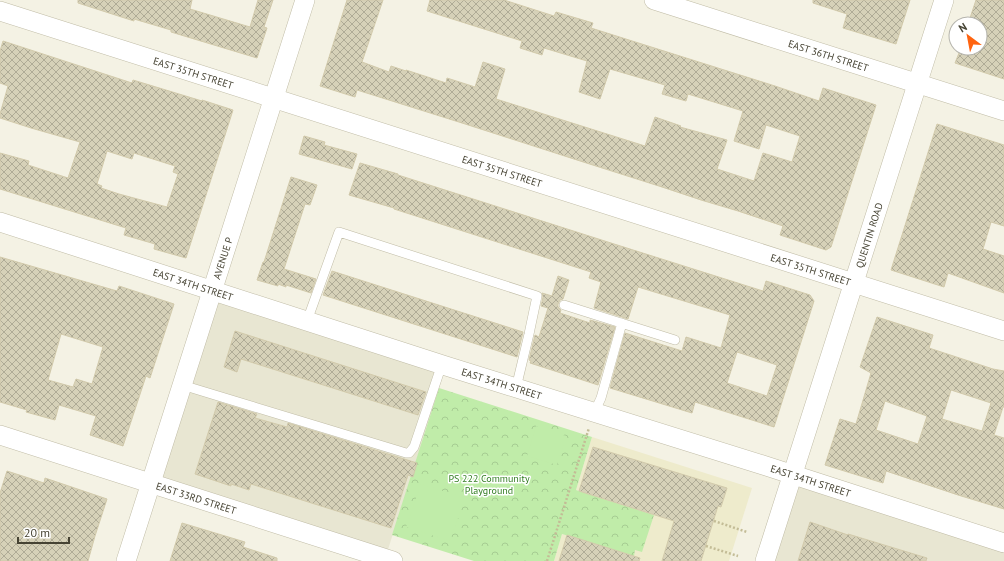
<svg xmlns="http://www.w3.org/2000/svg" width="1004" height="561" font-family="'PT Sans',sans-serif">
  <defs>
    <pattern id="park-crowns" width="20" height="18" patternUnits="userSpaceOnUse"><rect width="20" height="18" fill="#c0eca9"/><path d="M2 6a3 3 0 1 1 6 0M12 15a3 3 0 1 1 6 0" fill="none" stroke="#a6cc92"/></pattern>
    <pattern id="building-cross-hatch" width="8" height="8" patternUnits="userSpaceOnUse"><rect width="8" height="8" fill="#d6d1b8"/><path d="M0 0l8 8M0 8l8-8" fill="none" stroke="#afab96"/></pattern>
  </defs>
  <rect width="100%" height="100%" fill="#f4f2e4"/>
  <path fill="#e8e6d2" d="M212,290L446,366L385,559L150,483Z
    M792,475L1004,543V561H765Z"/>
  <path fill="#eeebcc" d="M592,437L752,488L729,561H554L562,534L633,556L635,550L654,515L576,490Z"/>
  <path fill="url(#park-crowns)" d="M439,388L592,437L576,490L654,515L642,552L635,550L634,556L562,534L554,561H474L392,535Z"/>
  <path fill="#c0eca9" d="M536,426L566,436L557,465L527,456Z
    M421,484L465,498L450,541L406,527Z"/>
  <path fill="url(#building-cross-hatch)" stroke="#d2caab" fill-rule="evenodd" d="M78,0H192L190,9L250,27L258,0H273L264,27L267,28L257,58L171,32V30L134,19V21L109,13L78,3Z
    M347,0H383L362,62L389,72L391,66L406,71V70L446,83L447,78L475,87L483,62L505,69L496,99L645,146L655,117L681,126L680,127L727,140L717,169L754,181L763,153L792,162L800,136L766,125L759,149L734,141L743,111L688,94L686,101L662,94L665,85L610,69L600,99L579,92L587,61L544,48L542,55L520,48L522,41L427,11L430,0H504L554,16L556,12L593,23L591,28L775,86L819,101L823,88L876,105L831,247L826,250L780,235L783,226L738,211L701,200L662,187L577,160L462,123L357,90L355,97L320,86Z
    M813,0H910L896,44L843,28L847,14L813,3Z
    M976,0H1004V79L955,63L961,48H980V24H968Z
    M3,41L132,83L133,80L202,101V100L233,110L186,258L154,249L155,244L124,235L126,228L0,189V153L29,161L28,165L68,178L80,142L31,128L0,118V114L8,86L0,83V51ZM107,151L132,159L134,153L175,166L173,172L178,174L167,207L119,194L101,188L102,186L97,184Z
    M937,124L1004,145V226L991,222L983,249L1004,256V293L948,273L944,287L891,270Z
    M304,136L325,142L324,145L357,154L352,169L299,154Z
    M360,163L398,174V175L611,243L763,291L766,281L810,295L814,301L774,427L695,402L692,413L610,388L625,333L682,351L686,337L721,348L730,315L638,287L628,319L594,308L601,282L589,278L591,272L394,209V208L349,195ZM737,352L777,365L767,396L727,383Z
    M291,177L317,185L310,205L305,204L284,269L316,279L311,293L286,285V287L278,284V286L257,280L263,262H264Z
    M0,257L117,291L119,286L174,304L150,378L146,376L123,446L90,435L96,416L59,405L55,420L26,412L27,410L0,402ZM61,334L103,347L92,384L76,379L73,387L48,380Z
    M332,271L523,332L517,357L323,295Z
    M558,276L569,280L563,299L560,300L558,304V307L561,310L560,313L590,323V320L615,327L598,385L530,363L531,361L529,360L535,335L539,337L548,308L541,306L543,297L542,293L552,296Z
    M877,317L933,335L929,348L993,369L1004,371V407H1003L994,435L1004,438V509L958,495L886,471L883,483L825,465L840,419L856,424L871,373L860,367ZM951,390L991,403L982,431L942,419ZM885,401L927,416L918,444L876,430Z
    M235,331L426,392L418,415L241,359L237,372L224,367Z
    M218,402L257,414L255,418L287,427L288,423L417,463L413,477L408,475L391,528L251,484L249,490L231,484V486L195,474Z
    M593,447L727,488L721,507L718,506L701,561H662L674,521L579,491Z
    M7,471L44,483L45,478L107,499L95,536L88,561H0V493Z
    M810,522L848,535V534L927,558L926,561H798Z
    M182,523L245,542L243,547L277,558V561H170Z
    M567,535L640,558L639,561H559Z"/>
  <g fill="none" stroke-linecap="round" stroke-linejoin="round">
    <g stroke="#c0bca6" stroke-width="10">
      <path id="service" d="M564,305L675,340
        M307,321L339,232L537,296L529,334L516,388
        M182,385L406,453H409L414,447L442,364
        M594,413L601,398L622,323"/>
    </g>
    <g stroke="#c0bca6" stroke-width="20">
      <g id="minor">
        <path id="s1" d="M654,0L1004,111"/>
        <path id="s2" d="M0,11L1004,331"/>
        <path id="s3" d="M0,222L446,366L766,466L1004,543"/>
        <path id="s4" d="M0,435L393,561"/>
        <path id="s5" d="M126,561L305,0"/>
        <path id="s6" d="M765,561L944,0"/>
      </g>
    </g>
    <path stroke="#c3bc96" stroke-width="2.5" stroke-dasharray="2 2" stroke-linecap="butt" d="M714,521L747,532
      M706,546L738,556
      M547,561L589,428"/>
    <use href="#service" stroke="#fff" stroke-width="9"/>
    <use href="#minor" stroke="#fff" stroke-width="19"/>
  </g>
  <g text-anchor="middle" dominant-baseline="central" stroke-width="3" stroke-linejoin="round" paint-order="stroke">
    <g font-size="10" fill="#464333" stroke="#fff">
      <text stroke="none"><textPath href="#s1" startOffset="183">EAST 36TH STREET</textPath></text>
      <text stroke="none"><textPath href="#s2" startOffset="203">EAST 35TH STREET</textPath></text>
      <text stroke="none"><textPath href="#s2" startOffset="527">EAST 35TH STREET</textPath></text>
      <text stroke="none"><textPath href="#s6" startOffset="342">QUENTIN ROAD</textPath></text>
      <text stroke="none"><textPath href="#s5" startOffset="318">AVENUE P</textPath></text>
      <text stroke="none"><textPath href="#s2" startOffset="851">EAST 35TH STREET</textPath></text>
      <text stroke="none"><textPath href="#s3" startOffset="203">EAST 34TH STREET</textPath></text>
      <text stroke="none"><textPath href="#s3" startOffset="527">EAST 34TH STREET</textPath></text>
      <text stroke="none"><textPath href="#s3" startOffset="851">EAST 34TH STREET</textPath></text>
      <text stroke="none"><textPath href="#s4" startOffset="206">EAST 33RD STREET</textPath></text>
    </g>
    <g font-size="10" fill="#327d22" stroke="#fff">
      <text x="489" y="478">PS 222 Community<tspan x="489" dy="12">Playground</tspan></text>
    </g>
  </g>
  <g transform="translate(968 36) rotate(328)"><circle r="19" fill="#ffffff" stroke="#b5b4ad"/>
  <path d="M0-3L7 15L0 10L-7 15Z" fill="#ff6410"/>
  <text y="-6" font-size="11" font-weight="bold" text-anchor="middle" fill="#464333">N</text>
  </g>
  <path d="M18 537v6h51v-6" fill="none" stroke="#464333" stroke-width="2"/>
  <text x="24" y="537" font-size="12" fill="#464333" stroke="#ffffff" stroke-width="3" paint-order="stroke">20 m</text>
</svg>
